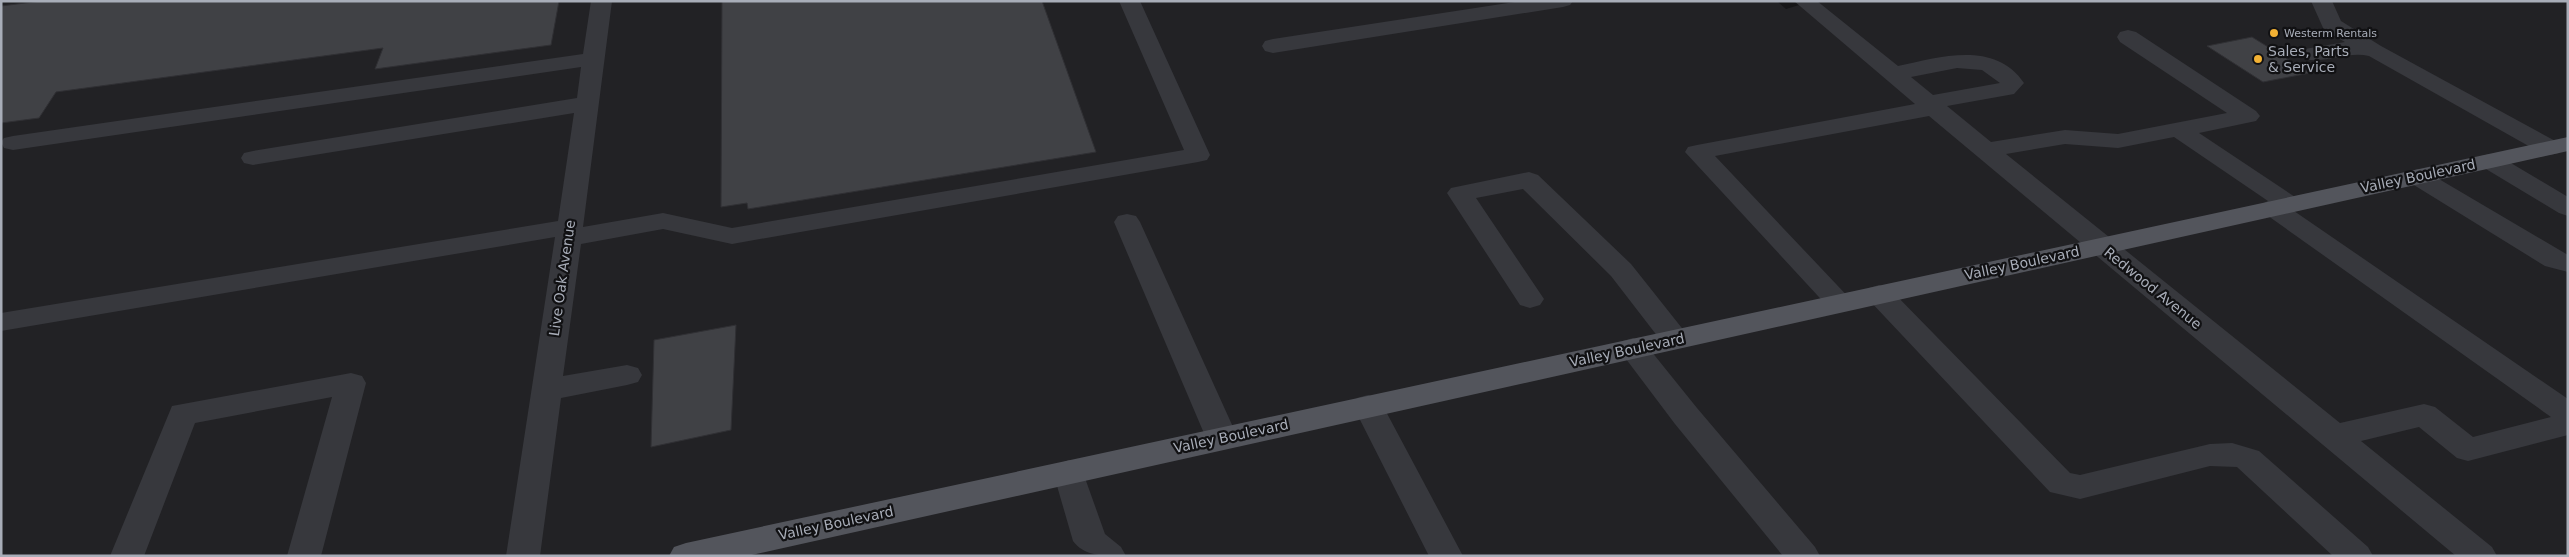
<svg xmlns="http://www.w3.org/2000/svg" width="2569" height="557" font-family="'DejaVu Sans',sans-serif">
  <rect width="100%" height="100%" fill="#161618"/>
  <path fill="#222225" d="M1,1H1777L1786,9L1812,1H2568V556H1Z"/>
  <path fill="#404145" stroke="#303034" d="M41,1H559L551,45L375,69L383,48L56,92L39,118L1,123V6Z
    M722,1H1042L1096,152L748,209L747,203L721,207Z
    M2252,37L2310,73L2263,82L2207,46Z
    M736,325L731,430L651,447L654,340Z"/>
  <g fill="none" stroke-linecap="round" stroke-linejoin="round">
    <path fill="#37383d" fill-rule="evenodd" d="M591,1H612L583,227L663,213L732,228L1184,150L1119,1H1140L1210,155L1207,160L1198,162L732,244L663,229L581,244L563,376L627,365L638,368L642,375L638,382L627,385L561,398L540,556H506L555,237L1,331V313L558,221L574,113L253,165L244,163L241,158L244,153L253,151L577,98L581,67L13,150L4,148L1,142L4,138L13,136L583,54Z
      M1521,1H1573L1570,5L1563,7L1273,53L1265,51L1262,46L1265,41L1273,39Z
      M1794,1H1817L1898,66C1940,57 1995,40 2024,83L2014,94L1947,106L1991,142L2065,130L2118,134L2227,113L2120,42L2117,37L2120,32L2128,30L2136,32L2256,111L2260,116L2256,121L2199,133L2298,199L2302,204L2298,209L2294,211L2568,399V435L2468,461L2457,458L2419,427L2361,441L2492,547L2497,556H2456L1929,116L1715,156L1854,303L1850,309L1840,312L1830,309L1685,152L1688,147L1697,145L1915,104ZM1957,68L1982,70L2000,83L1933,95L1911,77ZM2174,137L2268,201L2264,203L2260,208L2264,213L2551,417L2473,437L2435,407L2424,404L2340,423L2006,154L2065,144L2118,148Z
      M2311,1H2332L2341,21L2381,46L2559,143L2562,148L2559,153L2550,155L2541,153L2369,56C2347,51 2326,64 2305,59L2302,54L2305,49L2345,42L2324,30Z
      M2490,154L2499,156L2568,197V216L2559,213L2481,166L2478,161L2481,156Z
      M2418,169L2427,172L2568,255V272L2545,266L2409,182L2405,177L2409,172Z
      M1529,172L1538,175L1631,264L1685,332L1689,339L1685,346L1675,349L1665,346L1611,276L1523,189L1476,198L1544,299L1540,305L1530,308L1520,305L1447,193L1451,188Z
      M1127,214L1136,216L1140,222L1238,438L1233,446L1222,449L1211,446L1206,438L1114,222L1118,216Z
      M1879,285L1889,288L2070,473L2080,475L2210,444L2232,443L2259,451L2368,547L2373,556H2333L2237,467L2210,466L2080,499L2050,492L1869,300L1865,294L1869,288Z
      M1633,338L1643,341L1697,408L1815,547L1820,556H1783L1675,424L1623,355L1618,348L1623,341Z
      M351,373L362,376L366,383L321,556H287L332,397L195,423L144,556H110L172,406Z
      M1368,395L1379,398L1383,406L1463,556H1429L1353,406L1357,398Z
      M1069,460L1080,464L1105,534L1121,547L1126,556C1104,556 1085,557 1073,541L1053,472L1058,464Z"/>
    <path fill="#53555c" fill-rule="evenodd" d="M2568,137V151L747,556H669L674,547L686,543Z"/>
  </g>
  <g fill="#f2b134" stroke="#111113" stroke-width="2">
    <circle cx="2274" cy="33" r="5"/>
    <circle cx="2258" cy="59" r="5"/>
  </g>
  <g text-anchor="middle" dominant-baseline="central" stroke-width="4.5" stroke-linejoin="round" paint-order="stroke">
    <g font-size="11" fill="#a8adb8" stroke="#111113" text-anchor="start">
      <text x="2284" y="33">Westerm Rentals</text>
    </g>
    <g font-size="14" fill="#a8adb8" stroke="#111113" text-anchor="start">
      <text x="2268" y="51">Sales, Parts<tspan x="2268" dy="16">&amp; Service</tspan></text>
    </g>
    <g font-size="14" fill="#a8adb8" stroke="#111113">
      <text transform="translate(2418 176) rotate(-12)">Valley Boulevard</text>
      <text transform="translate(2022 263) rotate(-12)">Valley Boulevard</text>
      <text transform="translate(562 278) rotate(-82)">Live Oak Avenue</text>
      <text transform="translate(2153 288) rotate(39)">Redwood Avenue</text>
      <text transform="translate(1627 350) rotate(-12)">Valley Boulevard</text>
      <text transform="translate(1231 436) rotate(-12)">Valley Boulevard</text>
      <text transform="translate(836 523) rotate(-12)">Valley Boulevard</text>
    </g>
  </g>
  <rect width="2569" height="557" fill="none" stroke="#a8adb8" stroke-width="5"/>
</svg>
